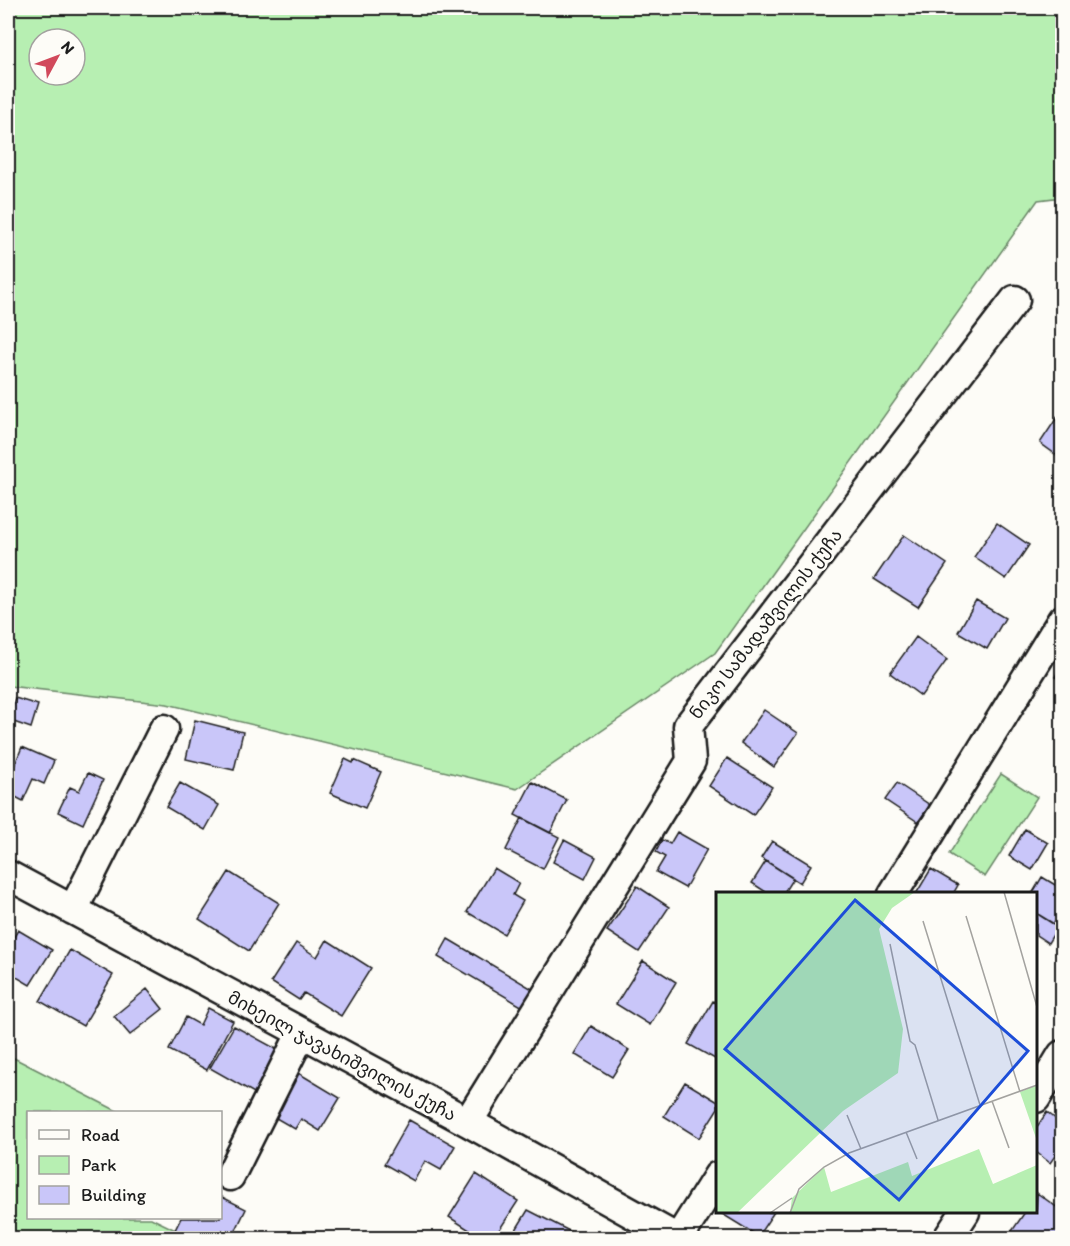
<svg xmlns="http://www.w3.org/2000/svg" width="1070" height="1246" font-family="Itim,'Noto Sans Georgian',sans-serif">
  <rect width="100%" height="100%" fill="#fdfcf7"/>
  <filter id="ink" filterUnits="userSpaceOnUse"><feTurbulence type="fractalNoise" baseFrequency=".0167" numOctaves="2"/><feDisplacementMap in="SourceGraphic" scale="12" xChannelSelector="R" yChannelSelector="G"/><feConvolveMatrix kernelMatrix="1 2 1 2 8 2 1 2 1" color-interpolation-filters="sRGB"/></filter>
  <g filter="url(#ink)">
    <path fill="#b7efb2" stroke="#6a8667" stroke-width="1.5" fill-rule="evenodd" d="M8,8H1062V197L1038,200L715,653L517,789L167,704L8,686ZM39,39H75V75H39Z
      M1001,774L1037,797L985,877L949,854Z
      M8,1055L119,1112H28V1218H151L192,1238H8Z"/>
    <path fill="#c9c6f9" stroke="#1c1c1c" stroke-width="1.5" d="M1062,276V293L1054,288Z
      M1062,410V459L1040,443Z
      M997,523L1029,545L1006,579L974,557Z
      M904,535L947,564L918,607L874,579Z
      M976,601L1005,618L987,649L958,632Z
      M916,637L947,660L921,696L890,673Z
      M1062,664V681L1055,677Z
      M15,698L38,705L31,728L8,720Z
      M764,710L798,733L774,767L741,743Z
      M195,720L243,732L234,770L186,759Z
      M22,747L54,761L44,784L33,779L23,801L8,793V766L13,769Z
      M727,758L772,787L753,815L709,786Z
      M345,759L353,763L354,760L381,772L365,808L330,793Z
      M88,773L103,780L83,824L58,812L70,787L79,791Z
      M532,782L567,800L550,833L515,815Z
      M180,783L219,805L205,830L166,807Z
      M897,783L930,805L918,822L885,800Z
      M522,818L559,837L543,869L506,850Z
      M1025,829L1048,843L1032,870L1009,856Z
      M677,832L707,849L685,888L656,872L665,857L656,852L662,840L670,844Z
      M564,840L596,857L585,879L553,862Z
      M772,841L811,865L800,883L761,858Z
      M766,861L793,878L783,894H769L752,883Z
      M494,868L519,883L513,895L523,901L504,934L467,912Z
      M931,869L958,885L953,894H916Z
      M229,872L279,903L249,951L199,919Z
      M1042,877L1062,889V910L1054,924L1036,913V894H1032Z
      M637,886L669,907L639,952L607,931Z
      M1036,913L1058,927L1048,943L1036,935Z
      M18,930L52,950L30,985L10,973L8,978V947Z
      M448,939L534,990L523,1007L438,957Z
      M327,940L371,968L341,1016L304,993L299,1000L271,982L296,943L317,957Z
      M70,950L113,975L83,1026L40,1001Z
      M643,961L676,982L650,1025L616,1004Z
      M147,989L163,1009L130,1035L114,1016Z
      M713,1001L718,1004V1054L715,1059L688,1044Z
      M208,1008L233,1021L207,1070L169,1050L186,1017L200,1025Z
      M234,1026L280,1051L256,1094L210,1068Z
      M591,1026L629,1050L612,1077L574,1054Z
      M295,1071L340,1098L320,1131L301,1119L295,1129L269,1114Z
      M685,1082L718,1102V1108L699,1138L664,1116Z
      M1047,1112L1062,1124V1146L1050,1163L1036,1152V1128Z
      M409,1120L455,1146L441,1170L425,1161L414,1181L384,1164Z
      M476,1174L518,1201L494,1238H482L449,1217Z
      M1037,1193L1062,1211V1226L1054,1238H1016L1010,1234L1025,1212H1036Z
      M220,1196L246,1209L232,1238H192L175,1230L181,1218H220Z
      M528,1210L581,1237L511,1238Z
      M719,1212H774L758,1236Z"/>
    <g fill="none" stroke-linecap="round" stroke-linejoin="round">
      <g stroke="#1c1c1c" stroke-width="33">
        <path id="minor" d="M8,875L468,1122L676,1238
          M893,894L1062,620
          M73,910L164,729
          M1036,1098L1062,1055
          M468,1122L691,761L688,726L1015,300
          M230,1176L301,1034
          M679,1238L718,1176
          M948,1238L965,1212"/>
      </g>
      <use href="#minor" stroke="#fdfcf7" stroke-width="28"/>
    </g>
  </g>
  <g text-anchor="middle" dominant-baseline="central" stroke-width="5" stroke-linejoin="round" paint-order="stroke">
    <g font-size="18" fill="#1c1c1c" stroke="#fdfcf7">
      <text transform="translate(766 624) rotate(-52)">ნიკო სამადაშვილის ქუჩა</text>
      <text transform="translate(342 1056) rotate(28)">მიხეილ ჯავახიშვილის ქუჩა</text>
    </g>
  </g>
  <g transform="translate(716 892)">
    <rect width="321" height="321" fill="#fdfcf7"/>
    <path d="M0,0H199L176,16L163,37L187,137L182,181L127,219L21,321H0ZM321,193V249L304,200ZM263,257L277,292L321,273V321H74L76,306L108,275L115,300L192,270L196,284Z" fill="#b7efb2"/>
    <path fill="none" stroke="#a3a29f" stroke-width="1.5" d="M288,0L321,115M250,24L304,200M207,29L264,213M174,52L194,149L199,153L222,228M276,209L293,256M131,223L145,257M190,240L201,267M54,321L76,306M74,321L83,297L108,275L133,261L321,193"/>
    <path fill="#1d4ed8" fill-opacity="0.15" stroke="#1d4ed8" stroke-width="3" d="M139,8L312,159L183,308L9,157Z"/>
    <rect width="321" height="321" fill="none" stroke="#1c1c1c" stroke-width="3"/>
  </g>
  <rect width="1070" height="1246" fill="none" stroke="#fdfcf7" stroke-width="30"/>
  <rect x="15" y="15" width="1040" height="1216" fill="none" stroke="#1c1c1c" stroke-width="2" filter="url(#ink)"/>
  <rect x="27" y="1111" width="195" height="108" fill="#fdfcf7" stroke="#a3a29f" stroke-width="1.5"/>
  <rect x="39" y="1130" width="30" height="9" fill="#fdfcf7" stroke="#a3a29f" stroke-width="1.5"/>
  <text x="81" y="1141" font-size="18" fill="#1c1c1c">Road</text>
  <rect x="39" y="1156" width="30" height="18" fill="#b7efb2" stroke="#a3a29f" stroke-width="1.5"/>
  <text x="81" y="1171" font-size="18" fill="#1c1c1c">Park</text>
  <rect x="39" y="1186" width="30" height="18" fill="#c9c6f9" stroke="#a3a29f" stroke-width="1.5"/>
  <text x="81" y="1201" font-size="18" fill="#1c1c1c">Building</text>
  <g transform="translate(57 57) rotate(49)"><circle r="28" fill="#fdfcf7" stroke="#a3a29f" stroke-width="1.5"/>
  <path d="M0-4.5L10 22L0 15L-10 22Z" fill="#d1495b"/>
  <text y="-9" font-size="16" font-weight="bold" text-anchor="middle" fill="#1c1c1c">N</text>
  </g>
</svg>
